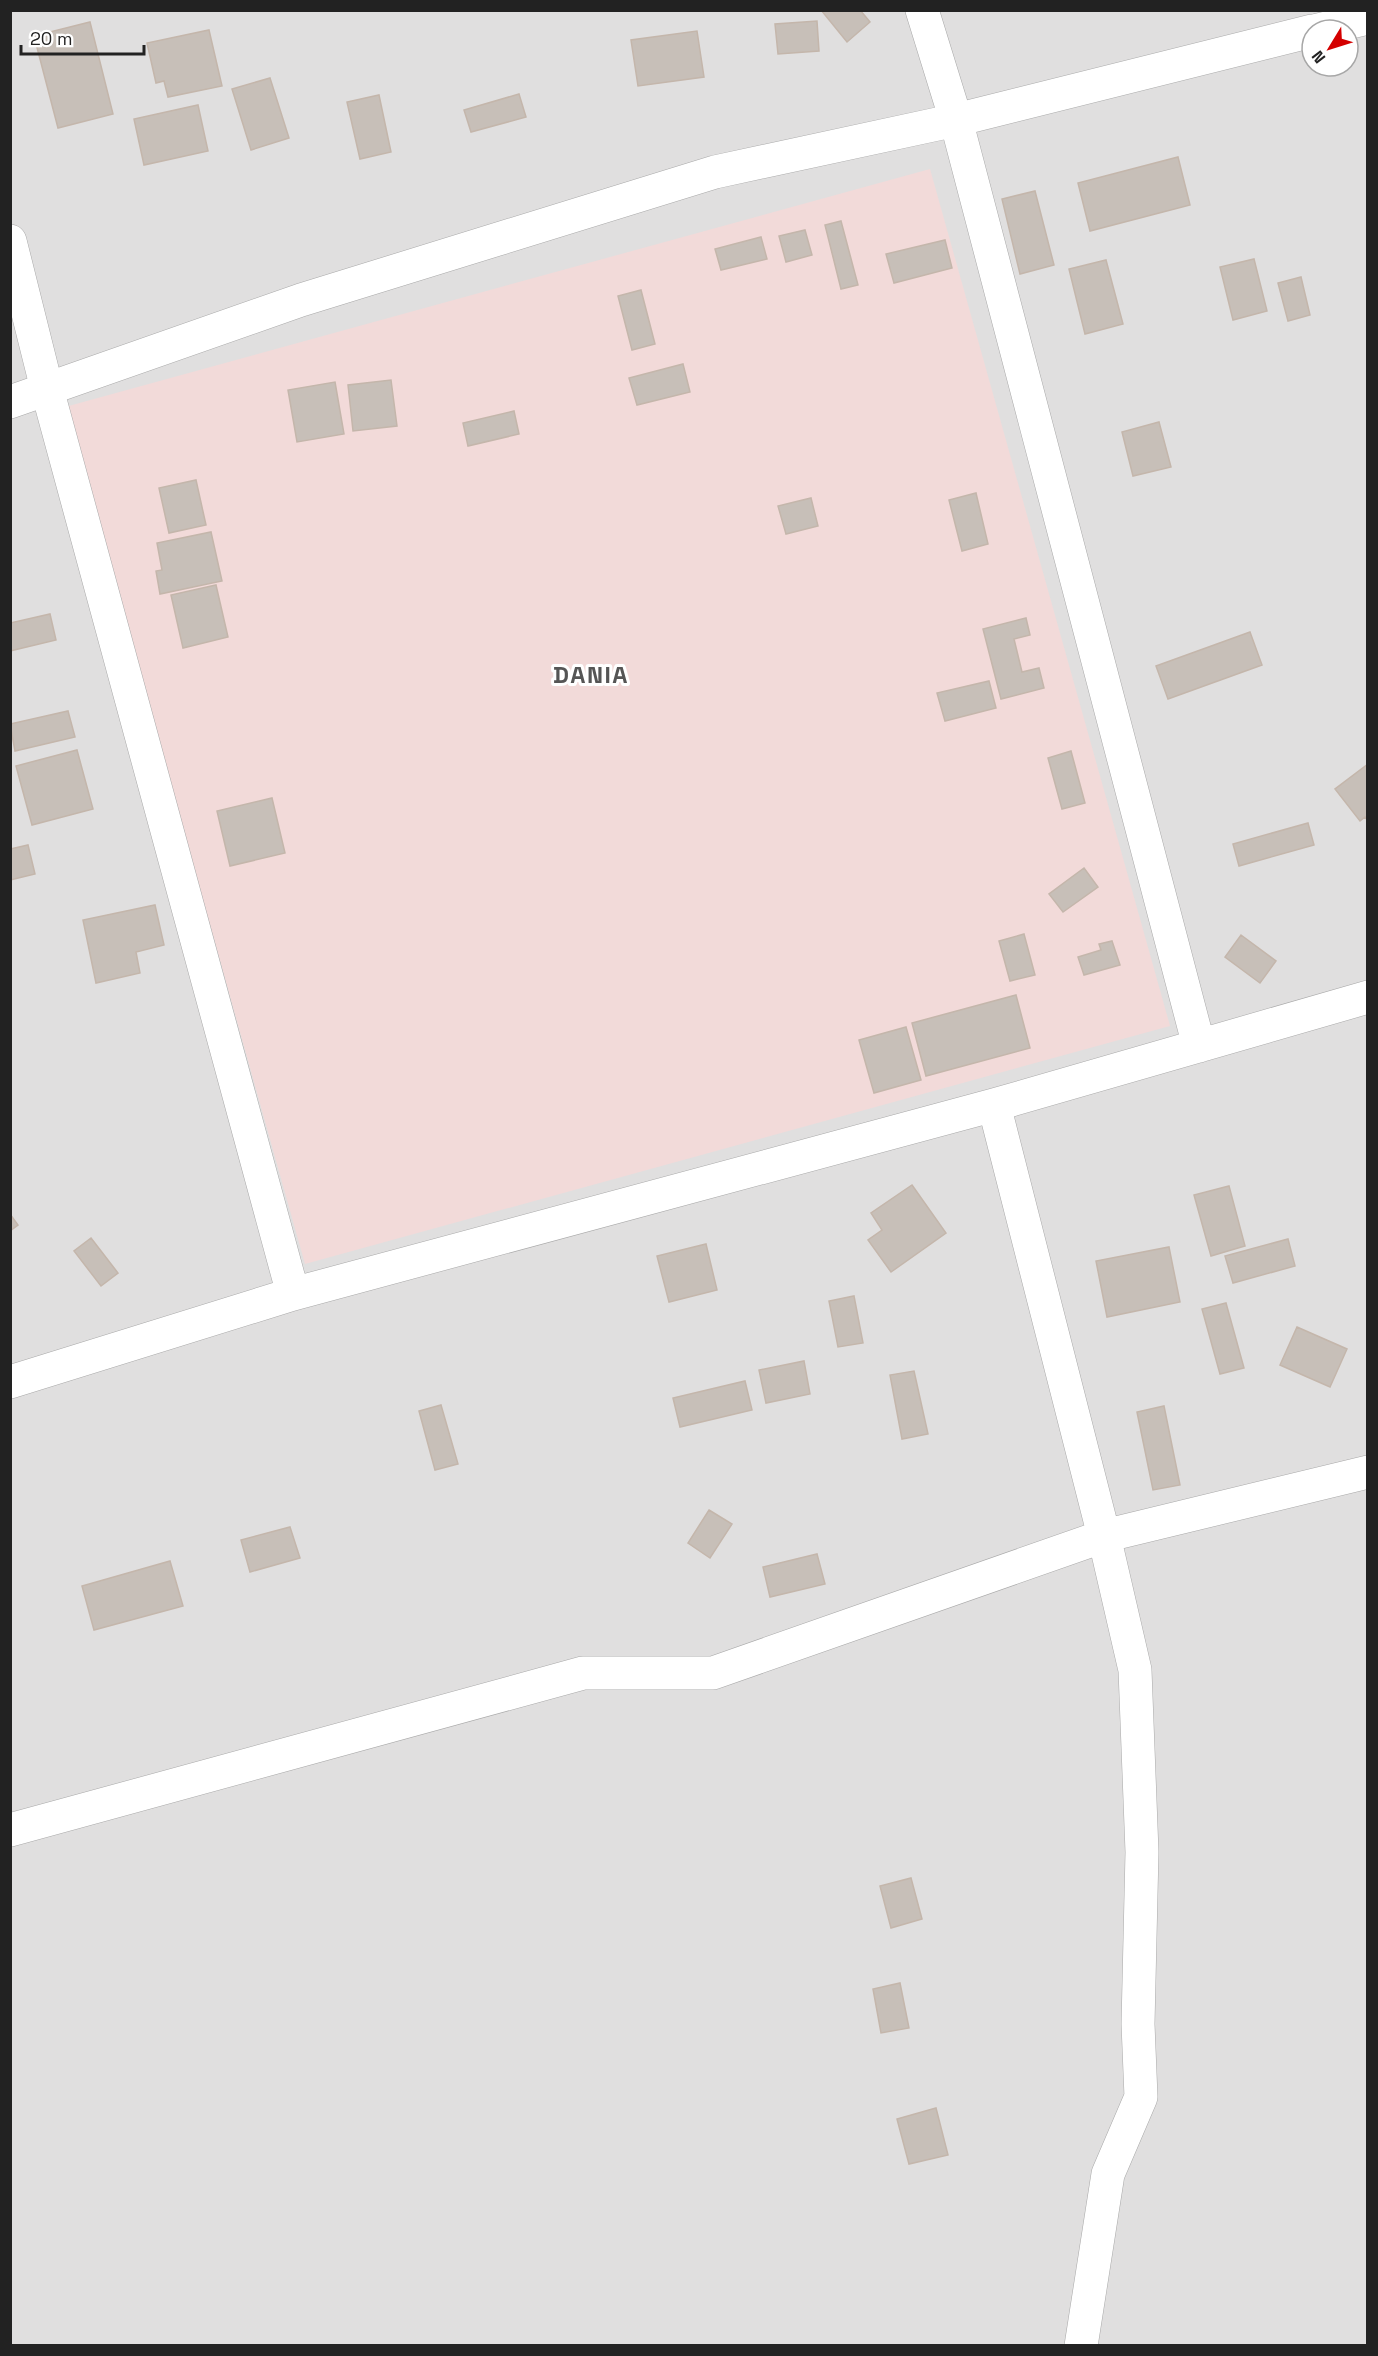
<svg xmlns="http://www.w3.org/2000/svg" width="1378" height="2356" font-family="'Space Grotesk',sans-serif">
  <rect width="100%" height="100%" fill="#f2efe9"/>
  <path fill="#e0dfdf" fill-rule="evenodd" d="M11,11H1367V2345H11ZM1312,30H1348V66H1312Z"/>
  <path fill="#f2dad9" d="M930,169L1170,1026L305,1264L65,407Z"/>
  <path fill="#c7bfb8" stroke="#c4b6ab" stroke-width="1.5" d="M821,10H860L870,22L847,42Z
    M817,21L819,51L778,54L775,24Z
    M90,22L113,114L58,128L34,36Z
    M209,30L222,86L168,97L164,81L156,83L147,43Z
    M697,31L704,77L638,86L631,40Z
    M270,78L289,138L251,150L232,89Z
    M519,94L526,117L471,132L464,110Z
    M379,95L391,152L360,159L347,102Z
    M198,105L208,151L144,165L134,119Z
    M1178,157L1190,205L1090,231L1078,183Z
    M1035,191L1054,265L1020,274L1002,199Z
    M841,221L858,285L841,289L825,225Z
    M805,230L812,255L786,262L779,236Z
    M761,237L767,259L721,270L715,249Z
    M945,240L952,268L894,283L886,254Z
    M1254,259L1267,311L1233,320L1220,267Z
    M1106,260L1123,324L1085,334L1069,269Z
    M1301,277L1310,315L1288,321L1278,283Z
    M641,290L655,344L632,350L618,296Z
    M683,364L690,392L637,405L629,378Z
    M391,380L397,426L353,431L348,385Z
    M335,382L344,434L297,442L288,390Z
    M514,411L519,434L468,446L463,423Z
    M1159,422L1171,467L1133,476L1122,432Z
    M196,480L206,525L169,533L159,488Z
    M976,493L988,544L962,551L949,500Z
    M811,498L818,526L786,534L778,506Z
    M211,532L222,581L160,594L156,571L162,570L157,543Z
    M216,585L228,637L183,648L171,595Z
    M50,614L56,640L10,651V623Z
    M1026,618L1030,635L1014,639L1022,672L1039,668L1044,688L1001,699L983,629Z
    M1250,632L1262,665L1168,699L1156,666Z
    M989,681L996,708L945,721L937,693Z
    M68,711L75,737L15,751L10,724Z
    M77,750L93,809L32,825L16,766Z
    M1071,751L1085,803L1062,809L1048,758Z
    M1368,764V821L1365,817L1360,821L1335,789Z
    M272,798L285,853L230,866L217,811Z
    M1308,823L1314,845L1239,866L1233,844Z
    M28,845L35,874L10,880V849Z
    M1084,868L1098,887L1063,912L1049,894Z
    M155,905L164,945L136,952L140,973L96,983L83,920Z
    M1024,934L1035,975L1010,981L999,941Z
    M1241,935L1276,961L1260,983L1225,957Z
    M1112,941L1120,965L1084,975L1078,957L1101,950L1099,944Z
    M1016,995L1030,1048L926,1076L912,1023Z
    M906,1027L921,1080L874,1093L859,1040Z
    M912,1185L946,1233L891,1272L868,1240L882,1230L871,1213Z
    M1229,1186L1245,1246L1211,1256L1194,1195Z
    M10,1214L18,1225L10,1231Z
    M91,1238L118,1273L101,1286L74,1251Z
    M1288,1239L1295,1266L1233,1283L1225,1256Z
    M706,1244L717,1290L669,1302L657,1256Z
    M1169,1247L1180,1302L1107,1317L1096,1261Z
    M854,1296L863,1343L838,1347L829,1301Z
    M1226,1303L1244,1368L1220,1374L1202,1309Z
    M1297,1327L1347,1349L1330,1387L1280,1365Z
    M804,1361L810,1394L766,1403L759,1370Z
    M914,1371L928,1434L902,1439L890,1375Z
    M745,1381L752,1410L680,1427L673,1398Z
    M441,1405L458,1464L435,1470L419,1411Z
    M1164,1406L1180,1485L1153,1490L1137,1412Z
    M709,1510L732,1524L710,1558L688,1543Z
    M290,1527L300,1558L250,1572L241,1540Z
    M817,1554L825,1584L770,1597L763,1567Z
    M170,1561L183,1606L94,1630L82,1586Z
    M911,1878L922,1919L891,1928L880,1886Z
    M900,1983L909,2028L881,2033L873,1989Z
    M936,2108L948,2155L909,2164L897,2119Z"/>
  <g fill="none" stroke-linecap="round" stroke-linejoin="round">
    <g stroke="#a9a9a9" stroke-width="34">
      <path id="minor" d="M922,10L956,120L1199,1046
        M10,241L47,389L293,1294
        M994,1105L1104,1536L1135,1670L1142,1852L1138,2024L1141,2097L1108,2174L1081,2346
        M10,1382L293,1294L994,1105L1368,997
        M10,1830L583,1673H713L1104,1536L1368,1472"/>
    </g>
    <g stroke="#a9a9a9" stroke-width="34">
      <path id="tertiary" d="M1318,30L1368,18
        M10,402L301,300L715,172L956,120L1312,31"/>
    </g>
    <use href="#minor" stroke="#fff" stroke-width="33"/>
    <use href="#tertiary" stroke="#fff" stroke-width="33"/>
  </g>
  <g text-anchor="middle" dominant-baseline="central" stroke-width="6" stroke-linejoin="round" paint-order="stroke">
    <g font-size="24" font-weight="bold" letter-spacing="1.5" fill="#555" stroke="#fff">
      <text x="591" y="674">DANIA</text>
    </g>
  </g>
  <rect width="1378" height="2356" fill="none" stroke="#222222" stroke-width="24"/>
  <g transform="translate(1330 48) rotate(232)"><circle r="28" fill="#ffffff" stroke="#a7a7a7" stroke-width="1.5"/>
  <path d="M0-4.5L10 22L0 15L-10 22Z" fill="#d40000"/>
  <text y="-9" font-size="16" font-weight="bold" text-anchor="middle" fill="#222222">N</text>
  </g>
  <path d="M21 45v9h123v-9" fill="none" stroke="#222222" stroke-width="3"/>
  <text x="30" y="45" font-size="18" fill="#222222" stroke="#ffffff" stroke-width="4.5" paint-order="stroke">20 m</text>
</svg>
